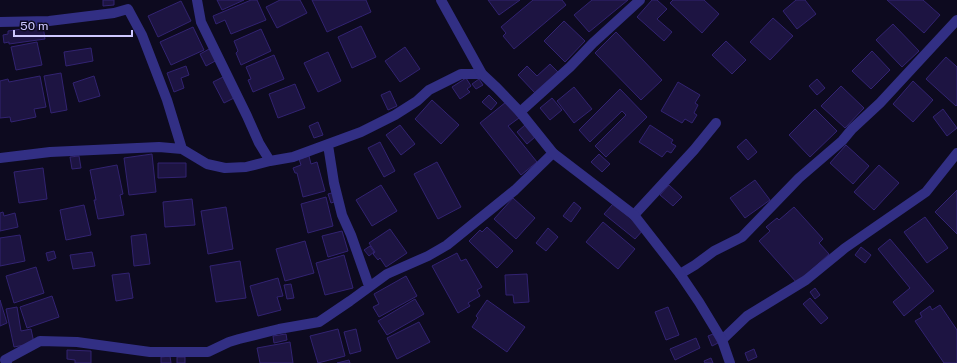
<svg xmlns="http://www.w3.org/2000/svg" width="957" height="363" font-family="'Public Sans',sans-serif">
  <rect width="100%" height="100%" fill="#0d0a1f"/>
  <path fill="#1d1442" stroke="#322371" d="M103,0H114V5L103,6Z
    M217,0H244L222,10Z
    M251,0H257L266,20L231,34L225,20L216,24L213,16Z
    M280,0H300L307,13L277,28L266,7Z
    M312,0H366L371,12L327,32Z
    M488,0H520L499,15Z
    M533,0H562L566,5L514,49L503,36L506,33L501,27Z
    M592,0H628L589,32L574,15Z
    M652,0H657L667,9L657,19L672,32L664,41L637,17Z
    M673,0H704L719,14L702,33L670,3Z
    M796,0H805L816,14L797,29L783,11Z
    M887,0H923L940,15L924,33Z
    M181,1L191,21L158,37L148,16Z
    M773,18L793,36L770,60L750,42Z
    M564,21L585,41L565,62L544,41Z
    M893,24L919,51L902,67L876,40Z
    M43,26L45,39L9,44V42L4,43L3,35L8,34V31Z
    M361,26L376,57L352,68L338,37Z
    M193,27L204,50L171,65L160,42Z
    M261,29L271,51L241,65L236,53L238,51L234,41Z
    M616,32L662,80L641,100L595,53Z
    M726,41L746,60L732,74L712,55Z
    M37,42L42,65L16,70L11,47Z
    M405,47L420,69L400,82L385,61Z
    M91,48L93,61L66,66L64,52Z
    M211,48L217,60L206,66L200,54Z
    M872,51L890,70L871,89L852,71Z
    M328,52L341,81L318,92L304,63Z
    M274,55L284,79L253,92L248,80L251,79L246,67Z
    M946,57L957,67V105L956,106L926,79Z
    M550,64L558,72L535,93L518,75L527,66L537,76Z
    M186,66L189,75L181,78L184,88L174,92L167,73Z
    M61,73L67,110L51,113L44,76Z
    M40,76L46,107L34,109L36,117L11,122L10,117L0,118V81L8,79L9,82Z
    M94,76L100,96L79,102L73,83Z
    M223,77L234,98L224,103L213,82Z
    M466,78L471,86L467,89L470,92L460,99L452,87Z
    M479,79L483,85L476,89L472,84Z
    M817,79L825,88L817,95L809,86Z
    M913,81L933,100L913,122L893,104Z
    M678,82L700,95L695,103L698,105L694,113L697,115L692,123L685,119L682,123L661,111Z
    M295,84L305,108L278,118L269,94Z
    M841,86L864,108L845,128L821,106Z
    M574,87L592,109L574,123L557,101Z
    M620,89L647,117L606,157L595,146L626,115L622,111L590,142L579,130Z
    M390,91L397,106L388,110L381,95Z
    M489,95L497,103L491,110L482,102Z
    M552,98L562,110L550,120L540,108Z
    M432,100L459,125L441,144L415,119Z
    M506,102L519,118L508,126L537,162L521,175L480,123Z
    M815,109L837,131L810,157L789,135Z
    M943,109L957,128L947,136L933,117Z
    M318,122L323,135L314,138L309,126Z
    M400,125L415,144L401,155L386,135Z
    M525,125L535,137L527,144L517,132Z
    M650,125L673,140L671,143L676,146L671,153L667,151L662,157L639,142Z
    M746,139L757,152L748,160L737,147Z
    M380,142L395,171L384,177L368,148Z
    M846,145L869,166L853,184L830,163Z
    M152,154L156,192L129,195L124,158Z
    M599,154L610,164L602,172L591,162Z
    M79,156L81,168L72,169L70,157Z
    M309,156L311,164L317,162L325,191L303,197L297,173H295L293,168L301,165L299,159Z
    M437,162L461,207L438,219L414,174Z
    M158,163H186V177L158,178Z
    M117,165L123,194L120,195L124,215L98,219L94,200H96L90,170Z
    M879,165L899,183L874,210L854,192Z
    M43,168L47,199L19,203L14,172Z
    M755,180L770,200L745,218L730,198Z
    M381,185L397,211L372,226L356,200Z
    M669,185L682,197L673,206L660,195Z
    M957,190V234L935,212Z
    M335,192L337,201L331,203L328,194Z
    M326,197L333,226L308,233L301,204Z
    M513,198L535,218L516,239L494,219Z
    M192,199L195,225L165,227L163,202Z
    M574,202L581,208L571,222L563,216Z
    M613,204L644,229L635,239L604,214Z
    M84,205L91,235L66,240L60,210Z
    M226,207L233,249L208,254L201,211Z
    M794,207L823,239L819,243L829,254L797,283L759,241L770,231L766,227L777,218L779,220Z
    M3,212L4,216L15,213L18,227L0,231V213Z
    M925,217L948,248L927,263L904,232Z
    M603,222L635,249L618,269L586,242Z
    M487,227L513,251L497,268L469,241L480,230L482,232Z
    M548,228L558,237L546,251L536,243Z
    M390,229L407,253L386,267L380,258L378,260L373,254L375,252L369,243Z
    M342,231L348,251L328,257L322,236Z
    M146,234L150,264L134,266L131,236Z
    M20,235L25,261L0,266V238Z
    M890,239L934,291L904,316L893,302L910,288L878,249Z
    M305,241L314,273L285,281L276,249Z
    M370,246L374,252L369,256L364,250Z
    M861,247L871,255L865,263L855,255Z
    M54,251L56,258L48,261L46,253Z
    M92,252L95,266L73,269L70,255Z
    M457,253L461,261L466,259L482,287L477,290L480,296L468,303L470,306L458,313L432,266Z
    M344,255L353,288L325,295L316,263Z
    M240,261L246,298L216,302L210,266Z
    M36,267L44,293L14,303L6,276Z
    M129,273L133,298L116,301L112,275Z
    M527,274L529,302L514,303L513,295H506L505,275Z
    M406,276L417,296L379,317L373,307L379,304L374,294Z
    M278,278L283,296L277,297L281,310L258,316L250,286Z
    M291,284L294,298L287,299L284,285Z
    M815,288L820,295L815,299L810,292Z
    M52,296L59,317L27,328L20,307Z
    M810,298L828,318L821,324L803,304Z
    M415,299L424,314L387,335L378,321Z
    M0,300L7,323L0,326Z
    M487,300L525,327L507,352L472,327L478,318L476,316Z
    M940,305L957,330V363H944L915,321L922,317L920,313L930,306L932,310Z
    M17,307L21,331L31,329L34,343L14,347L6,309Z
    M668,307L679,335L666,340L655,312Z
    M419,322L430,342L397,359L387,338Z
    M338,329L345,356L318,363L310,336Z
    M356,329L361,351L350,354L344,332Z
    M286,334L287,340L274,343L273,336Z
    M713,334L718,343L712,346L708,336Z
    M696,338L700,348L675,360L670,349Z
    M290,342L293,363H260L257,348Z
    M754,349L757,357L748,361L745,353Z
    M67,350L91,351V363H75V360L67,359Z
    M170,356L171,363H161V357Z
    M177,357H185V363H177Z
    M711,358L713,363H705L704,361Z
    M349,360L350,363H337Z"/>
  <g fill="none" stroke-linecap="round" stroke-linejoin="round">
    <path stroke="#322f84" stroke-width="10" d="M197,0L201,22L247,116L259,143L270,161
      M0,22L49,21L114,13L128,9L142,35L167,100L182,149
      M520,112L570,67L593,43L640,0
      M328,145L334,183L342,215L351,235L369,286
      M0,158L50,152L159,147L182,149L207,164L225,168L246,167L270,161L293,157L361,132L395,115L417,101L429,90L461,74H482
      M634,215L694,150L716,123
      M680,274L695,265L714,251L742,237L799,178L842,141L852,129L880,103L957,20
      M722,340L747,316L806,280L845,248L926,192L957,153
      M7,363L5,360L40,341L77,342L150,352H208L229,342L239,339L279,329L319,322L350,301L387,274L428,256L447,245L515,190L553,153"/>
    <path stroke="#322f84" stroke-width="10" d="M441,0L482,74L497,88L520,112L553,153L634,215L680,274L699,302L722,340L730,363"/>
  </g>
  <path d="M14 30v6h118v-6" fill="none" stroke="#cec8ff" stroke-width="2"/>
  <text x="20" y="30" font-size="12" fill="#cec8ff" stroke="#0d0a1f" stroke-width="3" paint-order="stroke">50 m</text>
</svg>
